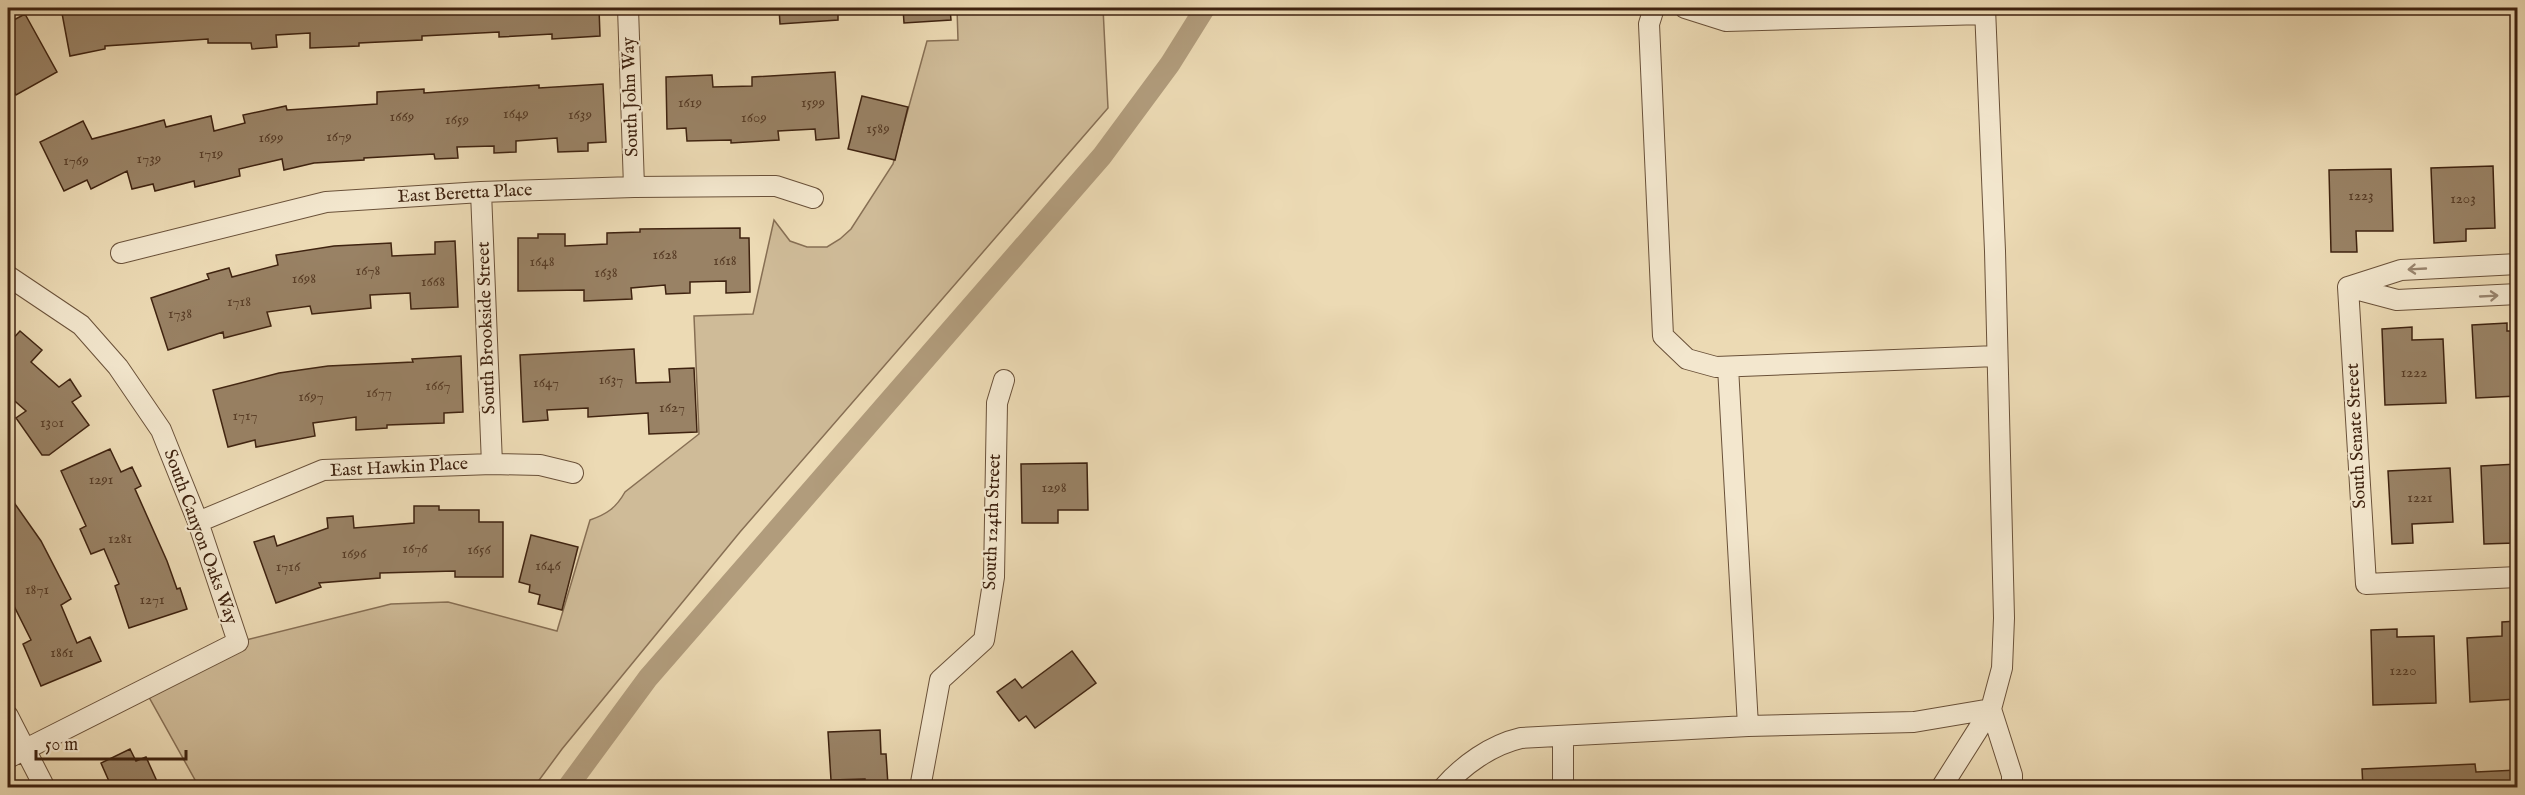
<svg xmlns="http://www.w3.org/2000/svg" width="2525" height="795" font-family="'IM FELL English',serif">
  <rect width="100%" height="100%" fill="#ecdab4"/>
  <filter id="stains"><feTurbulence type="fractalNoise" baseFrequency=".00333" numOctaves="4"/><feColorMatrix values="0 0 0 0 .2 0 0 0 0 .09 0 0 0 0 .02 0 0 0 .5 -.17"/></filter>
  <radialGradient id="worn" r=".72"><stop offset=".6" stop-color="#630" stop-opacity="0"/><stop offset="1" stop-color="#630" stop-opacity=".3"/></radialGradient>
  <path fill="#cfbb98" stroke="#876f54" stroke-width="1.5" d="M957,8H1103L1108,108L740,532L562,749L534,787H199L145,690L238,642L391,604L448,602L557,631L590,520C607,514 616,508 625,492L699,434L694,316L753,314L774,220L790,241L807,247H827L840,239L851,229L893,164L927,41L958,40Z"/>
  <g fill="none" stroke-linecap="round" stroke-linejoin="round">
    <path stroke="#b19c7c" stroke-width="21" d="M567,788L648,678L1102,156L1170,64L1205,8"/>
  </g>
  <path fill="#998265" stroke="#3f2310" stroke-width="1.5" d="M61,8H599L600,36L552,39V34L499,37V32L422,36V40L359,43V46L310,48V33L276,35L277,47L252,49L251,43H208V39L105,46V49L70,56Z
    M779,8H838V20L780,24Z
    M903,8H950L951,20L904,23Z
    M25,14L57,72L16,95L8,80V23Z
    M835,72L839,138L816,140L815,129L778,131L779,140L731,143V140L687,141L686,128L667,129L666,77L712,75L713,87L752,86V77Z
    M603,84L606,142L588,143V151L558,152L557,138L516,141V152L494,153V146L457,147L458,158L435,159L434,154L364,158V160L314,163L284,170L282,159L239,169L240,176L195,187L194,181L155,191L153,184L132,189L127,171L91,189L87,180L64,191L40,142L83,121L92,139L164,120L166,127L211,116L214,131L245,123L243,115L286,106L287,110L377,104V92L424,89V93L539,85V88Z
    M862,96L908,107L895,160L848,149Z
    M2493,166L2495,228L2466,229V241L2434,243L2431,168Z
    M2391,169L2393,231H2356L2357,252H2331L2329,170Z
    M740,228V238H749L750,292L726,293V281L690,282V293L666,294L665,285L631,288L632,299L584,301V290L518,291V238H538V234H565V246L607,244V233L640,232V229Z
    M455,241L458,307L411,309L410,293L370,295L371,308L312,314L310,306L267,312L271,326L224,338L223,332L168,350L151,298L209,279L207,274L229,268L232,277L278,265L276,255L334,246L391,243L392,256L435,254V242Z
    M2507,323V331H2517V396L2476,398L2472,325Z
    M2412,327V340L2443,339L2446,403L2385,405L2382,329Z
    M20,331L42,350L31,362L59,387L70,379L81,396L72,402L89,425L49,455H42L16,418L26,411L8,395V344Z
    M634,349L636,383L670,382L669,369L694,368L697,432L649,434L648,413L588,417V408L547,410L548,420L523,422L520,355Z
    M461,356L463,412L444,413V423L387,425V428L356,430V417L313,423L315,436L256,447L255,440L228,447L213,390L279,373L328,366L413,362L412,359Z
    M110,449L121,472L132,467L141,486L135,489L167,561L177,589L180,588L187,609L129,628L115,586L119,584L104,549L91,554L80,529L86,526L61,471Z
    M1087,463L1088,510H1058V523H1022L1021,464Z
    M2517,464V524L2514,525L2515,543L2484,544L2481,466Z
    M2450,468L2453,522L2412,524L2413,543L2392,544L2388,471Z
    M8,494L41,541L71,599L61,605L77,643L90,637L101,661L41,686L23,644L31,640L8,594Z
    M414,506H439V510H479V522H503V577H455V571L380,573V578L319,583L321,587L276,603L254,542L274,536L277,546L328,528L327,518L353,516L354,528L414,523Z
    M531,535L578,547L562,610L538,604L540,595L529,592L530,585L519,582Z
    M2517,621V699L2470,702L2467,638L2502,636V622Z
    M2397,629V637L2434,636L2436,703L2373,705L2371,630Z
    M1072,651L1096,683L1035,728L1026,716L1019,721L997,692L1015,679L1022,688Z
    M880,730L881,754H886L888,785L866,786L865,779L831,780L828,732Z
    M130,749L136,761L146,757L160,788H112L101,763Z
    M2475,764L2476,772L2517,770V788H2363L2362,769Z"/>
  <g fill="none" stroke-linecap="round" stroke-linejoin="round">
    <g stroke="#6a5139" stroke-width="22">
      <path id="minor" d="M628,8L634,187
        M1654,8L1649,24L1663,336L1687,359L1716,367L1997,356
        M1685,8L1726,21L1985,14
        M481,192L492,464
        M121,253L326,202L481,192L634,187L776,186L813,198
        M8,276L81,325L118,367L161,430L198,522L238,642L8,758
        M2348,287L2366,584L2518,577
        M2348,287L2401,270L2518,264
        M2348,287L2397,300L2518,294
        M1728,367L1748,726
        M198,522L323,470L492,464L540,465L573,473
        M8,716L45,788
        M920,788L940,680L984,640L994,577L997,403L1004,380
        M1443,788C1463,765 1491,745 1521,738L1748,726L1914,722L1991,709L2012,775V788
        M1563,788V736
        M1941,788L1991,709L2002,668L2004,618L1995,251L1985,8"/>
    </g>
    <use href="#minor" stroke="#f3e7ce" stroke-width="20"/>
  </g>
  <defs><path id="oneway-shaft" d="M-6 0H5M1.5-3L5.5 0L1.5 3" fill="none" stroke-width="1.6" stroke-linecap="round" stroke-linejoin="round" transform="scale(1.5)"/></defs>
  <g stroke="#99856f">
    <use href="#oneway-shaft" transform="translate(2417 269) rotate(177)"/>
    <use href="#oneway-shaft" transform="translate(2489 296) rotate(-3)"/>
  </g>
  <g text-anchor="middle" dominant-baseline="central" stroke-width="4.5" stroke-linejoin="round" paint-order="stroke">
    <g font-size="15" fill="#563b25">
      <text x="690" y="102">1619</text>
      <text x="813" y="102">1599</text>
      <text x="516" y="113">1649</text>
      <text x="580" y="114">1639</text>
      <text x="402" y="116">1669</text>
      <text x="754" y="117">1609</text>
      <text x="457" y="119">1659</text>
      <text x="878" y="128">1589</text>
      <text x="339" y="136">1679</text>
      <text x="271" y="137">1699</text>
      <text x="211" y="153">1719</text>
      <text x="149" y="158">1739</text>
      <text x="76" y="160">1769</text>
      <text x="2361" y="195">1223</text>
      <text x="2463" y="198">1203</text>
      <text x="665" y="254">1628</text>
      <text x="725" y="260">1618</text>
      <text x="542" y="261">1648</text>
      <text x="368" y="270">1678</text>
      <text x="606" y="272">1638</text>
      <text x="304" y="278">1698</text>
      <text x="433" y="281">1668</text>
      <text x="239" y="301">1718</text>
      <text x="180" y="313">1738</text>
      <text x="2414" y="372">1222</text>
      <text x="611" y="379">1637</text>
      <text x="546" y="382">1647</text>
      <text x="438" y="385">1667</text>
      <text x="379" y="392">1677</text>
      <text x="311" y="396">1697</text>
      <text x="672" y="407">1627</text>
      <text x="245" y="415">1717</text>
      <text x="52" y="422">1301</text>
      <text x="101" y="479">1291</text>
      <text x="1054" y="487">1298</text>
      <text x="2420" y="497">1221</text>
      <text x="120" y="538">1281</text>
      <text x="415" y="548">1676</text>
      <text x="479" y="549">1656</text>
      <text x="354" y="553">1696</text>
      <text x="548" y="565">1646</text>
      <text x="288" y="566">1716</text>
      <text x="37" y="589">1871</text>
      <text x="152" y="599">1271</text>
      <text x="62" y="652">1861</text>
      <text x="2403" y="670">1220</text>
    </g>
    <g font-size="18" fill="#3f2310" stroke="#f3e7ce">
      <text transform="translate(631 97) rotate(-92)">South John Way</text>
      <text transform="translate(465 194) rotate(-3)">East Beretta Place</text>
      <text transform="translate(487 328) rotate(-92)">South Brookside Street</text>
      <text transform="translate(2357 436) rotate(-93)">South Senate Street</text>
      <text transform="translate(399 468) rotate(-3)">East Hawkin Place</text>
      <text transform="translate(993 522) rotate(-88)">South 124th Street</text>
      <text transform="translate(200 537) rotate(70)">South Canyon Oaks Way</text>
    </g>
  </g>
  <rect width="2525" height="795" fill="none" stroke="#ecdab4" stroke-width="30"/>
  <rect x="9" y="9" width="2507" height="777" fill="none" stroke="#3f2310" stroke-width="3"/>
  <rect x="15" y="15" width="2495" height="765" fill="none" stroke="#3f2310" stroke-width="1.5"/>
  <path d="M36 750v9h150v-9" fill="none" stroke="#3f2310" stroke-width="3"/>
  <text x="45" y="750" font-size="18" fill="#3f2310" stroke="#f3e7ce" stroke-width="4.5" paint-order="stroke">50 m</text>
  <rect width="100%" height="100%" filter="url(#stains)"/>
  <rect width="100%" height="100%" fill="url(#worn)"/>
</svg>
